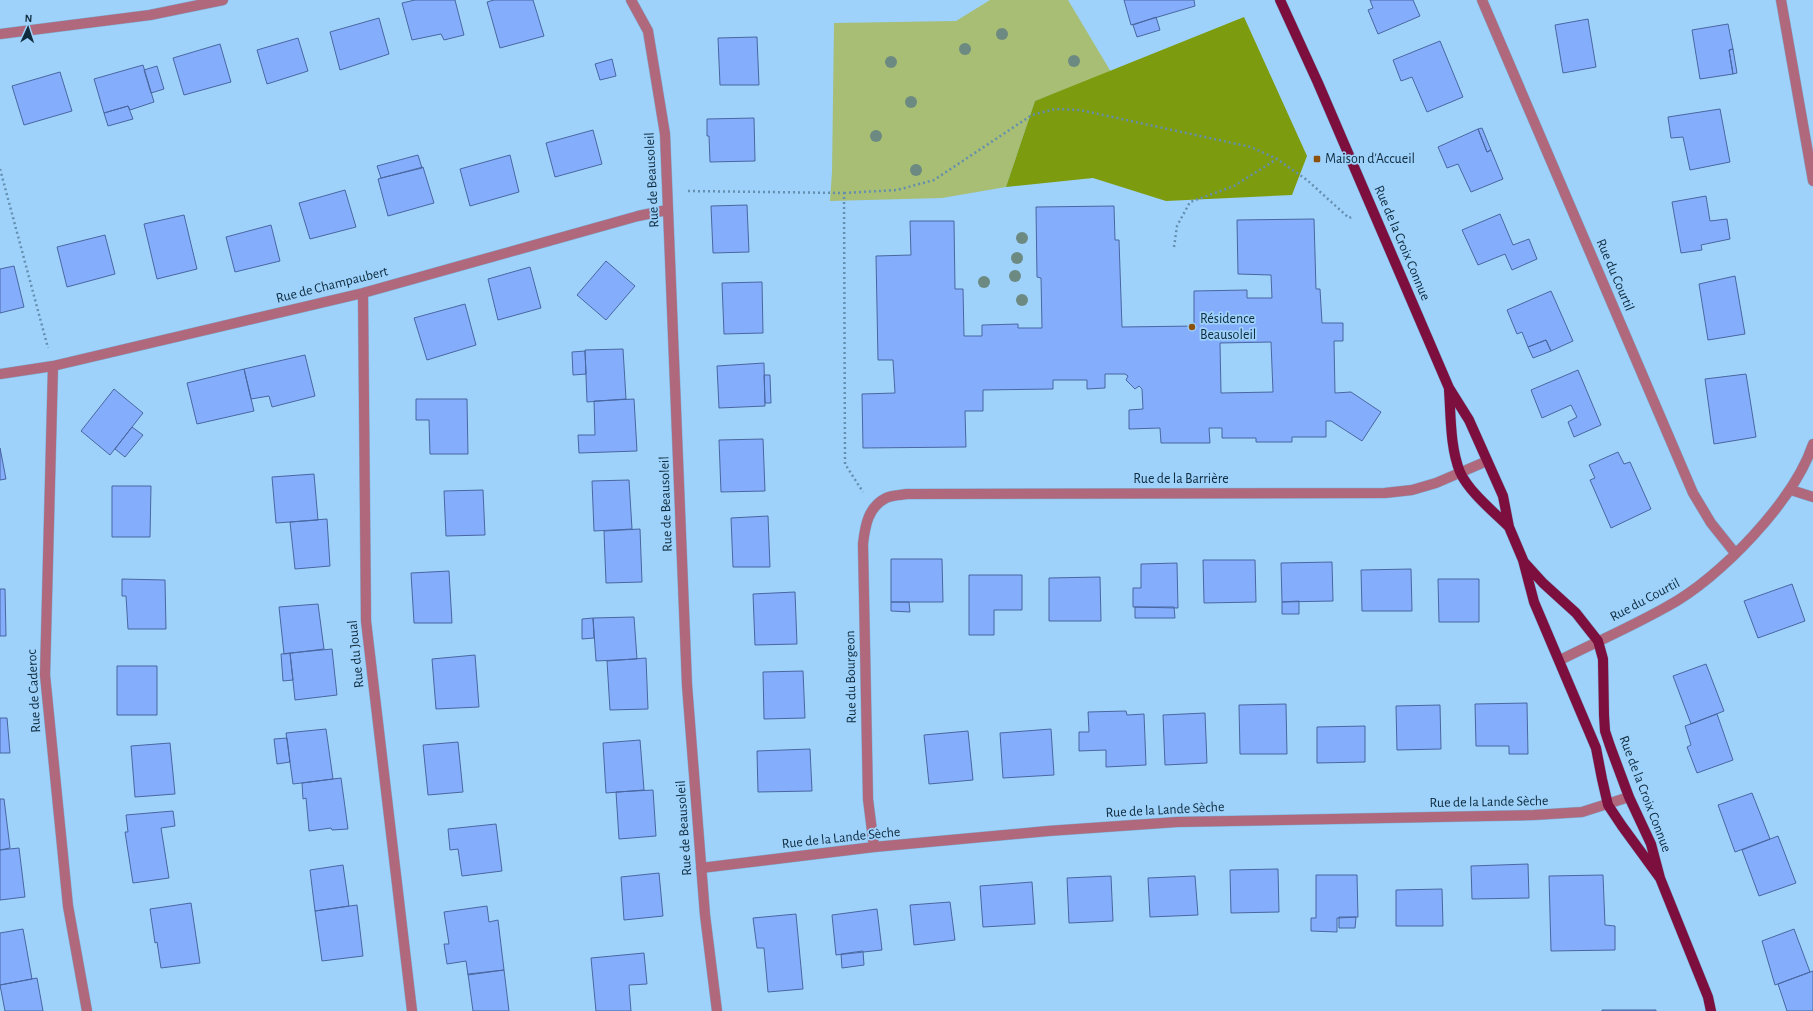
<svg xmlns="http://www.w3.org/2000/svg" width="1813" height="1011" font-family="'Alegreya Sans',sans-serif">
  <rect width="100%" height="100%" fill="#9ed2fb"/>
  <path fill="#a7be74" d="M990,0H1068L1111,72L1035,101L1006,187L942,198L830,201L832,172L834,23L956,21Z"/>
  <path fill="#7d9b0f" d="M1244,17L1307,156L1292,195L1166,201L1093,178L1006,187L1035,101Z"/>
  <path fill="#84adfc" stroke="#4967a1" fill-rule="evenodd" d="M415,0H455L464,35L444,40L441,34L412,40L402,3Z
    M494,0H533L544,36L500,48L487,2Z
    M1124,0H1194L1195,6L1131,25Z
    M1370,0H1413L1420,16L1378,34L1368,10L1373,8Z
    M1156,17L1160,30L1137,37L1133,25Z
    M379,18L389,54L340,70L330,32Z
    M1588,19L1596,67L1563,73L1555,25Z
    M1728,24L1733,49L1729,50L1733,74L1700,79L1692,30Z
    M757,37L759,85H720L718,38Z
    M298,38L308,71L267,84L257,50Z
    M1440,41L1463,97L1427,112L1412,77L1401,81L1393,60Z
    M220,44L231,82L184,95L173,58Z
    M1733,49L1737,73L1733,74L1729,50Z
    M612,59L616,76L600,80L595,64Z
    M143,65L154,102L130,110L128,106L104,113L94,79Z
    M157,66L164,89L151,93L144,70Z
    M60,72L72,111L24,125L12,86Z
    M128,106L133,119L108,126L104,113Z
    M1720,109L1730,162L1690,170L1683,137L1671,138L1668,117Z
    M754,118L755,161L710,162L709,136H707V119Z
    M1482,128L1491,150L1487,152L1478,129Z
    M1478,129L1487,152L1491,150L1503,179L1471,192L1458,164L1447,168L1438,147Z
    M593,130L602,164L555,177L546,143Z
    M418,155L422,168L381,178L377,166Z
    M510,155L519,192L470,206L460,169Z
    M423,167L434,203L388,216L378,179Z
    M345,190L356,227L310,239L299,203Z
    M1706,196L1710,221L1727,219L1730,239L1701,245L1702,250L1681,253L1672,202Z
    M747,205L749,252L713,253L711,206Z
    M1114,206L1115,240H1119L1122,327L1194,326V291L1247,290V298H1272L1271,275L1238,274L1237,220L1314,219L1316,289H1320L1322,323H1343V341H1334L1335,393L1351,392L1381,412L1362,441L1331,421H1326V437H1292V442H1256V438H1222V428H1209L1210,443H1161L1160,428L1129,429V410L1143,409L1142,389L1139,386L1135,389L1126,380L1128,376L1125,374H1105V388L1087,389V380H1053V389L983,390V411H965L966,447L863,448L862,394L895,393L893,360H878L876,256L911,255L910,221H954L955,289H963L964,336H982V325L1018,324V328H1042L1041,278L1037,277L1036,207ZM1271,342L1273,392L1221,393L1220,343Z
    M1500,214L1513,245L1529,239L1537,259L1512,270L1505,254L1478,265L1462,230Z
    M184,215L197,269L157,279L144,224Z
    M271,225L280,261L235,272L226,237Z
    M105,235L115,274L67,287L57,247Z
    M606,261L635,286L606,320L577,295Z
    M14,266L24,307L0,313V269Z
    M530,267L541,308L498,320L488,279Z
    M1735,276L1745,334L1708,340L1699,284Z
    M762,282L763,333L724,334L722,283Z
    M1551,291L1573,341L1551,351L1546,340L1528,347L1522,332L1517,334L1507,310Z
    M465,304L476,345L427,360L414,318Z
    M1546,340L1551,351L1533,358L1528,347Z
    M623,349L626,399L587,402L585,350Z
    M585,351L586,374L573,375L572,352Z
    M305,355L315,396L272,407L269,396L251,399L244,369Z
    M764,363L765,406L719,408L717,366Z
    M244,369L254,411L197,424L187,383Z
    M1578,370L1601,425L1574,437L1568,422L1577,417L1571,405L1542,418L1531,390Z
    M1746,374L1756,437L1714,444L1705,379Z
    M764,375H770L771,403H765Z
    M114,389L143,413L110,455L81,431Z
    M416,399H467L468,454H430L429,420H416Z
    M634,399L637,451L579,453L578,435H595L594,401Z
    M132,427L143,435L125,457L115,449Z
    M763,439L765,491L721,492L719,440Z
    M0,448L6,479L0,480Z
    M1618,452L1624,464L1630,462L1651,509L1611,528L1590,480L1595,478L1589,465Z
    M314,474L318,520L276,523L272,477Z
    M629,480L632,529L594,531L592,481Z
    M112,486H151L150,537H112Z
    M483,490L485,535L446,536L444,491Z
    M768,516L770,567H733L731,518Z
    M327,519L330,566L295,569L290,522Z
    M640,529L642,582L606,583L604,531Z
    M891,559H942L943,602H891Z
    M1203,560H1255L1256,602L1204,603Z
    M1332,562L1333,601L1282,602L1281,563Z
    M1177,563L1178,608L1133,607V588H1141V564Z
    M1411,569L1412,611H1362L1361,570Z
    M449,571L452,623H414L411,573Z
    M969,575H1022V610H994V635H969Z
    M1100,577L1101,621H1049V578Z
    M122,579L165,580L166,629H128L126,596H122Z
    M1438,579H1479V622H1439Z
    M1792,584L1805,621L1758,638L1744,601Z
    M0,589H5L6,636H0Z
    M795,592L797,644L755,645L753,594Z
    M1299,601V614H1282V602Z
    M891,602H909L910,612L891,611Z
    M318,604L324,649L284,654L279,607Z
    M1135,607H1174L1175,618H1135Z
    M634,617L637,659L596,661L593,618Z
    M593,618L594,638L582,639V619Z
    M332,649L337,695L295,700L290,653Z
    M290,653L293,680L283,681L281,654Z
    M475,655L479,707L436,709L432,659Z
    M646,658L648,709L610,710L607,661Z
    M1706,664L1724,711L1691,724L1673,676Z
    M117,666H157V715H117Z
    M803,671L805,718L764,719L763,672Z
    M1527,703L1528,754H1509V746H1476L1475,704Z
    M1286,704L1287,754H1240L1239,705Z
    M1440,705L1441,749L1397,750L1396,706Z
    M1126,711L1127,715L1144,714L1146,765L1106,767V750L1079,751V732H1089L1088,712Z
    M1205,713L1207,763L1165,765L1163,715Z
    M1717,714L1733,760L1697,773L1687,747L1691,745L1685,726Z
    M0,718H7L10,753H0Z
    M1365,726V762L1317,763V727Z
    M326,729L333,779L293,784L286,733Z
    M1051,729L1054,775L1003,778L1000,733Z
    M968,731L973,780L929,784L924,735Z
    M287,738L290,762L277,764L274,739Z
    M640,740L644,790L606,793L603,743Z
    M458,742L463,792L428,795L423,745Z
    M170,743L175,794L135,797L131,746Z
    M810,749L812,791L758,792L757,751Z
    M341,778L348,829L332,830L331,828L309,831L306,798L303,799L302,783Z
    M653,790L656,836L619,839L616,792Z
    M1752,793L1770,839L1735,852L1718,805Z
    M0,799H4L10,848L0,850Z
    M173,811L175,826L161,828L169,878L133,883L125,832H128L126,815Z
    M496,824L502,871L462,876L458,849L450,850L448,829Z
    M1778,836L1796,883L1759,896L1742,850Z
    M19,848L25,897L0,900V850Z
    M1528,864L1529,898L1472,899L1471,866Z
    M343,865L349,906L315,911L310,870Z
    M1278,869L1279,912L1231,913L1230,870Z
    M659,873L663,916L624,920L621,877Z
    M1316,875H1357L1358,917L1337,918V932L1311,931V918H1316Z
    M1603,875L1605,925L1615,926V950L1551,951L1549,876Z
    M1111,876L1113,921L1069,923L1067,878Z
    M1195,876L1198,915L1150,917L1148,878Z
    M1032,882L1035,924L983,927L980,886Z
    M1442,889L1443,926H1396V890Z
    M950,902L955,940L914,945L910,905Z
    M191,903L200,963L161,968L157,942L155,943L150,909Z
    M357,905L363,956L322,961L315,911Z
    M487,906L489,922L498,920L504,970L468,975L466,961L447,964L444,944H449L444,912Z
    M877,909L882,950L836,955L832,915Z
    M796,914L803,989L768,992L764,948H757L753,918Z
    M1339,917H1356L1355,928H1339Z
    M23,929L32,979L0,985V933Z
    M1794,929L1810,972L1775,985L1762,941Z
    M863,951L864,965L842,968L841,954Z
    M644,953L647,984L629,985L631,1011H596L591,958Z
    M504,970L509,1011H473L468,974Z
    M1813,971V1011H1787L1778,984Z
    M37,978L43,1011H5L0,985Z
    M1602,1010H1656V1011H1602Z"/>
  <g fill="none" stroke-linecap="round" stroke-linejoin="round">
    <g stroke="#81b1d5" stroke-width="11">
      <path id="minor" d="M631,0L648,31L665,134L687,685L705,915L717,1011
        M1482,0L1693,493L1711,523L1735,553
        M1781,0L1813,181
        M0,34L150,15L223,0
        M363,293L366,621L412,1011
        M53,366L45,675L68,906L87,1011
        M0,374L53,366L363,293L638,216L667,210
        M1791,490L1813,497
        M1560,660C1596,642 1633,626 1668,606C1720,578 1794,501 1813,444
        M874,847L868,799L863,544C865,526 868,507 886,498C892,495 901,495 907,494L1385,493L1412,490L1436,483L1487,461
        M701,868L874,847L1048,831L1177,822L1534,815L1582,812L1629,797"/>
    </g>
    <g stroke="#81b1d5" stroke-width="11">
      <path id="major" d="M1280,0L1318,83L1449,388L1469,420L1503,496L1509,527L1523,560L1534,602L1596,748L1602,779L1608,805L1622,826L1660,878
        M1449,390C1451,417 1450,447 1460,472C1469,492 1494,512 1509,527
        M1524,562L1543,583L1576,613L1598,641L1603,659L1604,715L1605,731L1610,746L1629,797L1651,844L1660,878L1708,997L1711,1011"/>
    </g>
    <path stroke="#658faf" stroke-width="2.5" stroke-dasharray="2 3" stroke-linecap="butt" d="M0,169L48,348
      M688,191L844,193L845,464L863,492
      M844,193L897,190L934,180L1032,115L1055,109L1080,110L1251,147L1277,159L1307,180L1349,218L1354,216
      M1174,247L1177,226L1190,202L1234,186L1277,159"/>
    <use href="#minor" stroke="#b0687c" stroke-width="10"/>
    <use href="#major" stroke="#7d0f3e" stroke-width="10"/>
  </g>
  <g fill="#6c8a82">
    <circle cx="1002" cy="34" r="6"/>
    <circle cx="965" cy="49" r="6"/>
    <circle cx="1074" cy="61" r="6"/>
    <circle cx="891" cy="62" r="6"/>
    <circle cx="911" cy="102" r="6"/>
    <circle cx="876" cy="136" r="6"/>
    <circle cx="916" cy="170" r="6"/>
    <circle cx="1022" cy="238" r="6"/>
    <circle cx="1017" cy="258" r="6"/>
    <circle cx="1015" cy="276" r="6"/>
    <circle cx="984" cy="282" r="6"/>
    <circle cx="1022" cy="300" r="6"/>
  </g>
  <g fill="#8c520d" stroke="#9ed2fb" stroke-width="1.5">
    <rect x="1313" y="155" width="8" height="8" rx="2"/>
    <circle cx="1192" cy="327" r="4"/>
  </g>
  <g text-anchor="middle" dominant-baseline="central" stroke-width="3.5" stroke-linejoin="round" paint-order="stroke">
    <g font-size="14" fill="#0f2b3e" stroke="#9ed2fb" text-anchor="start">
      <text x="1325" y="159">Maison d'Accueil</text>
      <text x="1200" y="319">Résidence<tspan x="1200" dy="16">Beausoleil</tspan></text>
    </g>
    <g font-size="14" fill="#0f2b3e" stroke="#9ed2fb">
      <text transform="translate(652 180) rotate(-93)">Rue de Beausoleil</text>
      <text transform="translate(1402 243) rotate(67)">Rue de la Croix Connue</text>
      <text transform="translate(1615 275) rotate(67)">Rue du Courtil</text>
      <text transform="translate(332 285) rotate(-14)">Rue de Champaubert</text>
      <text x="1181" y="479">Rue de la Barrière</text>
      <text transform="translate(666 504) rotate(-92)">Rue de Beausoleil</text>
      <text transform="translate(1645 600) rotate(-28)">Rue du Courtil</text>
      <text transform="translate(356 654) rotate(-96)">Rue du Joual</text>
      <text transform="translate(851 677) rotate(-91)">Rue du Bourgeon</text>
      <text transform="translate(34 691) rotate(-93)">Rue de Caderoc</text>
      <text transform="translate(1645 794) rotate(69)">Rue de la Croix Connue</text>
      <text transform="translate(1489 802) rotate(-1)">Rue de la Lande Sèche</text>
      <text transform="translate(1165 810) rotate(-3)">Rue de la Lande Sèche</text>
      <text transform="translate(684 828) rotate(-94)">Rue de Beausoleil</text>
      <text transform="translate(841 838) rotate(-6)">Rue de la Lande Sèche</text>
    </g>
  </g>
  <g transform="translate(28 28) rotate(3)" stroke="#9ed2fb" stroke-width="3" paint-order="stroke">
  <path d="M0-3L7 15L0 10L-7 15Z" fill="#0f2b3e"/>
  <text y="-6" font-size="11" font-weight="bold" text-anchor="middle" fill="#0f2b3e">N</text>
  </g>
</svg>
